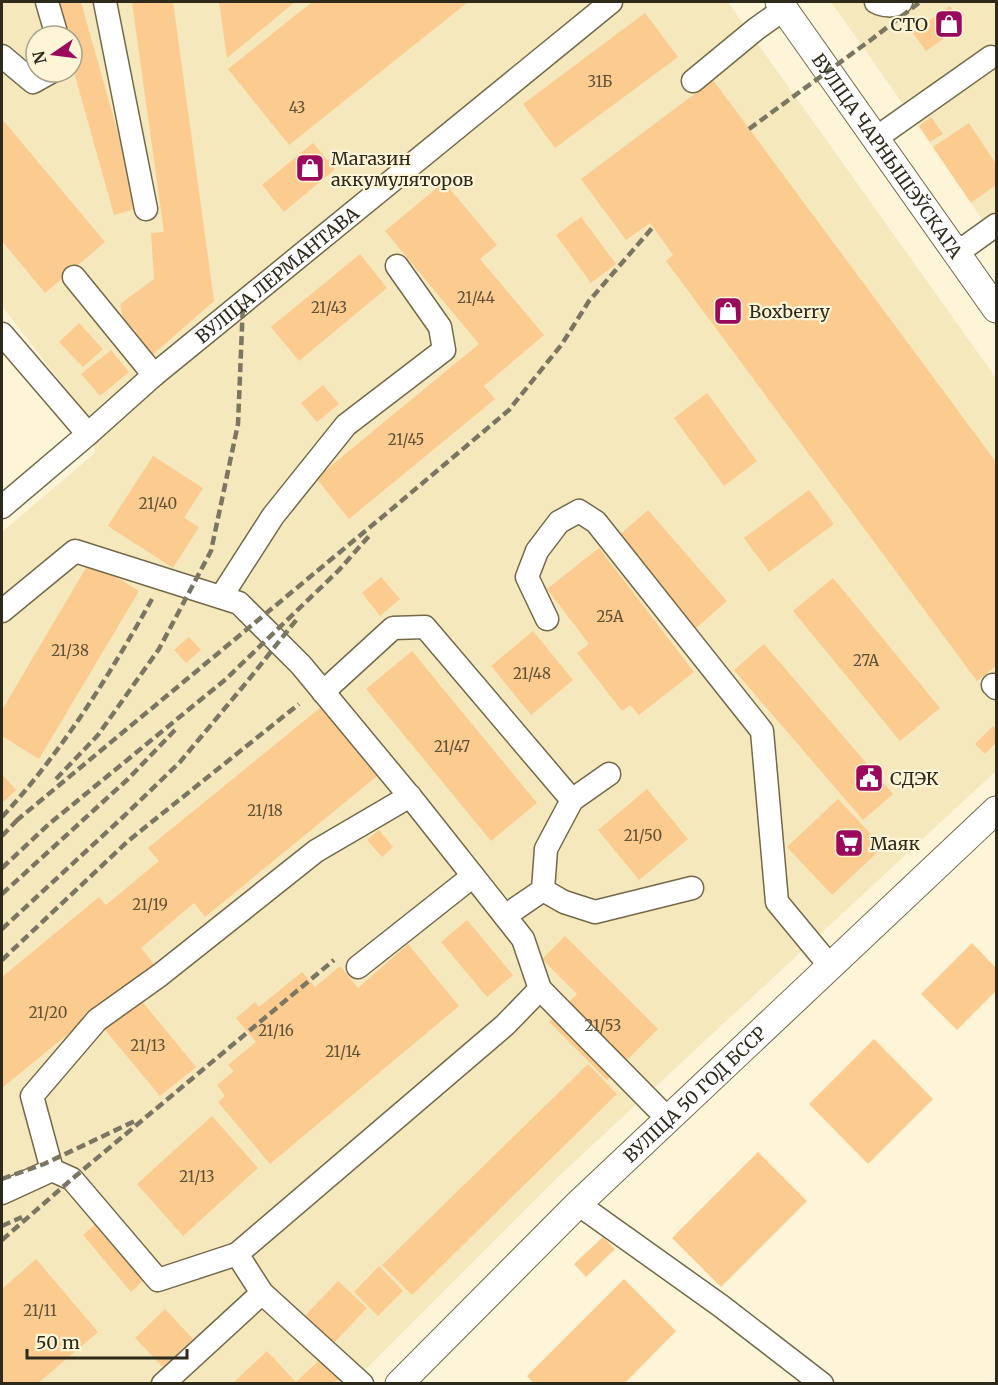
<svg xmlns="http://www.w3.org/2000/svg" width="998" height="1385" font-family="Merriweather,serif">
  <rect width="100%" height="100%" fill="#fef5d8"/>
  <path fill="#f6e8bd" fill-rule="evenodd" d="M2,2H728L996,378V771L557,1178L352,1383H2V532L95,453L90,420L2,306ZM36,36H72V72H36Z
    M831,2H996V240L910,114Z"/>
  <path fill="#fbcb8f" d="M54,2H81L139,208L114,215L72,65V36H64Z
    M132,2H173L214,301L149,358L130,340L136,331L124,321L120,304L154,279L151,233L164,232Z
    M219,2H295L227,58Z
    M312,2H468L289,145L228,69Z
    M950,6L963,25L926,51L912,32Z
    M645,13L678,57L555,148L523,104Z
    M713,80L996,462V666L977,681L666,261L673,255L650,223L626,240L581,179Z
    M931,117L943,134L930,142L919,126Z
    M2,119L105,242L45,293L2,241Z
    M969,123L996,164V185L971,203L933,147Z
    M313,143L335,169L284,212L262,185Z
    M444,182L497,245L480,259L544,335L484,386L495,399L349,519L316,478L479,344L385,231Z
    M581,217L616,264L591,283L556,235Z
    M360,254L387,288L299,361L271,327Z
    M79,323L103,349L83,367L59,342Z
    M111,350L129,372L100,396L81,374Z
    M323,385L339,404L317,422L301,403Z
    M707,393L757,461L724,486L674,418Z
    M153,456L203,488L184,518L199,527L173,568L108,526Z
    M809,490L834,524L769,572L744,538Z
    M648,510L727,601L696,628L617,537Z
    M599,548L694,672L639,715L630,705L622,711L577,653L589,644L547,589Z
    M90,561L139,591L39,759L2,736V710Z
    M381,577L400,599L380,616L362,593Z
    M833,578L940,708L900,741L793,611Z
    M533,631L573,680L531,715L491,666Z
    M189,637L201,650L186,663L174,650Z
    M764,644L893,794L863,820L734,670Z
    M412,651L537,803L491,841L366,689Z
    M326,703L382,772L205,917L194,903L141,948L154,964L2,1088V977L99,897L106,905L159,861L148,848Z
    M993,726L996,731V743L985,754L975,744Z
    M2,774L16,790L2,803Z
    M647,789L688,839L639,880L598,830Z
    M838,799L883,847L832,895L787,847Z
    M379,830L393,847L382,857L367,840Z
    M467,920L513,975L487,997L441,942Z
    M565,936L658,1029L607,1080L549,1022L577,994L542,959Z
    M972,943L996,968V991L957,1030L921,994Z
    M408,944L459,1006L270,1164L218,1102L225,1096L217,1085L234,1071L228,1065L256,1042L236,1018L255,1002L259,1007L302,972L315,987L340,966L358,988Z
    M136,994L196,1067L160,1096L100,1024Z
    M874,1039L933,1099L868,1164L809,1104Z
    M588,1064L617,1094L412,1295L382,1265Z
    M212,1116L258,1168L183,1236L137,1184Z
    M758,1152L807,1201L721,1287L672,1238Z
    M98,1222L146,1278L131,1292L83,1235Z
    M603,1237L615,1249L586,1277L574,1264Z
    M36,1259L98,1332L37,1384H2V1289Z
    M379,1266L403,1291L378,1316L354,1292Z
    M624,1279L676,1331L624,1384H534L527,1376Z
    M338,1281L367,1308L329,1348L300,1321Z
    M165,1309L193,1339L163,1367L135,1338Z
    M267,1351L296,1382L324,1356L342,1376L333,1384H232Z"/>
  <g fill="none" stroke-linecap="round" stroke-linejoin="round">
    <g stroke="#736949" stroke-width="25">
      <g id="minor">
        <path d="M47,2L57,36"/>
        <path d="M105,2L146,209"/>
        <path d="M876,2C883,6 894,7 901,2"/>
        <path d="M2,56L33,82L51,72"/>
        <path d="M693,81L756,29L784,9"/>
        <path d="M876,138L991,57"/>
        <path d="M957,253L996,225"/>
        <path d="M74,277L154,375"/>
        <path d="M2,334L88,434"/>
        <path id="s1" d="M2,507L88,434L154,375L611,2"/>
        <path d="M221,597L273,516L346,425L444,350L440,327L397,266"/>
        <path d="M2,611L75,551L239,603L301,665L417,805L523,939L540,989L505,1025L237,1254"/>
        <path d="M547,619L527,577L537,551L559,522L579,511L596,522L762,731L777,902L830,966"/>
        <path d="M993,685L996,688"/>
        <path d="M323,692L393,628L425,627L572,800"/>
        <path d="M543,890L546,849L572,800L609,774"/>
        <path d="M505,916L543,890L564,902L595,912L692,888"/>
        <path d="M358,967L473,876"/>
        <path d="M540,989L668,1119"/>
        <path d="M52,1170L32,1096L97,1020L160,975L316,851L410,796"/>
        <path d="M2,1193L52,1170L72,1179L158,1280L237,1254L262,1293L362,1384"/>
        <path d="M578,1204L721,1306L822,1384"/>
        <path d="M163,1384L262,1293"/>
      </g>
    </g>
    <g stroke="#736949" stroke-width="29">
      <g id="major">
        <path id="s2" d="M779,2L996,309"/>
        <path id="s3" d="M399,1384L578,1204L996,810"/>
      </g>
    </g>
    <use href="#minor" stroke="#fff" stroke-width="22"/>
    <use href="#major" stroke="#fff" stroke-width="27"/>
    <path stroke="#7b7662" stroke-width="4.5" stroke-dasharray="9 4.5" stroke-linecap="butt" d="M749,129L872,39L920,2
      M56,779L98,735L159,649L211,551L238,424L243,303
      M2,817C62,752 109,676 152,599
      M16,821L393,508L509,410L562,344L589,301L653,227
      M2,836L21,816
      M2,868L49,824L226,679L339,570L369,536
      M2,894L128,779L176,729
      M2,929L123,817L180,762L246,683L297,619
      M2,960L128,841L299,704
      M2,1179L44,1164L135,1121
      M2,1226L22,1217
      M2,1240L72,1179L334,960"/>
  </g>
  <defs>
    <g id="shop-square" transform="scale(1.5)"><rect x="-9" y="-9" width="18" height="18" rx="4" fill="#9a095b" stroke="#fef5d8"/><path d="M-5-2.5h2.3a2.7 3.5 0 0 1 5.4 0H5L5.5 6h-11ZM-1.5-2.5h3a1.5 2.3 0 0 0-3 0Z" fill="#fff"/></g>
    <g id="civic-square" transform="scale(1.5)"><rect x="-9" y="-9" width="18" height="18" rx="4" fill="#9a095b" stroke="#fef5d8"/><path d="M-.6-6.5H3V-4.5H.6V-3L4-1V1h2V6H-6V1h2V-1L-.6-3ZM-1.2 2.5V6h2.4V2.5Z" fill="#fff"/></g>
    <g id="supermarket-square" transform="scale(1.5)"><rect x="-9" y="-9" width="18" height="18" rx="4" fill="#9a095b" stroke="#fef5d8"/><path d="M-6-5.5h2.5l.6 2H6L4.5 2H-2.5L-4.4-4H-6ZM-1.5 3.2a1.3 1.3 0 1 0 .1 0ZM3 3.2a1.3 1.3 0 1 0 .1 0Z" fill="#fff"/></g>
  </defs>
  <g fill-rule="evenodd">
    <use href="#shop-square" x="949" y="24"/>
    <use href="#shop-square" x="310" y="168"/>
    <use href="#shop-square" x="728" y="311"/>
    <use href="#civic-square" x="869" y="778"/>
    <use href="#supermarket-square" x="849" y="843"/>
  </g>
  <g text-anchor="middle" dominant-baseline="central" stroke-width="4.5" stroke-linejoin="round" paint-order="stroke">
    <g font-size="15" fill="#605238">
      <text x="600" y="81">31Б</text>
      <text x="297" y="107">43</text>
      <text x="476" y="297">21/44</text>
      <text x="329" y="307">21/43</text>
      <text x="406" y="439">21/45</text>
      <text x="158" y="503">21/40</text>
      <text x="610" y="616">25А</text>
      <text x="70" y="650">21/38</text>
      <text x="866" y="660">27А</text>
      <text x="532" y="673">21/48</text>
      <text x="452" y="746">21/47</text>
      <text x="265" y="810">21/18</text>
      <text x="643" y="835">21/50</text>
      <text x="150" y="904">21/19</text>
      <text x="48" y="1012">21/20</text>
      <text x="603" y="1025">21/53</text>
      <text x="276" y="1030">21/16</text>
      <text x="148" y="1045">21/13</text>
      <text x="343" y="1051">21/14</text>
      <text x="197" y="1176">21/13</text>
      <text x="40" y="1310">21/11</text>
    </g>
    <g font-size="18" fill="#2d291b" stroke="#fef5d8" text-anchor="start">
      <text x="928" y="24" text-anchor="end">СТО</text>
      <text x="331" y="158">Магазин<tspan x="331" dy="21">аккумуляторов</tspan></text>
      <text x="749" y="311">Boxberry</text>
      <text x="890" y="778">СДЭК</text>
      <text x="870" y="843">Маяк</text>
    </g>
    <g font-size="18" fill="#2d291b" stroke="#fef5d8">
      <text stroke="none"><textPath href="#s2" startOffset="188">ВУЛІЦА ЧАРНЫШЭЎСКАГА</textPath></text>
      <text stroke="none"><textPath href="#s1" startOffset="360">ВУЛІЦА ЛЕРМАНТАВА</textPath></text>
      <text stroke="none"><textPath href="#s3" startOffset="414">ВУЛІЦА 50 ГОД БССР</textPath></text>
    </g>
  </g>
  <rect width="998" height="1385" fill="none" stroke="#2d291b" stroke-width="6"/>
  <g transform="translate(54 54) rotate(256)"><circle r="28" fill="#fef5d8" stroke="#aaa38c" stroke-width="1.5"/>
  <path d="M0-4.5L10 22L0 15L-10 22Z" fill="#9a095b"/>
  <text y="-9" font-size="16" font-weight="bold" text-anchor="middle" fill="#2d291b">N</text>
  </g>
  <path d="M27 1349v9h160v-9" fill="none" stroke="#2d291b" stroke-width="3"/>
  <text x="36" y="1349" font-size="18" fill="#2d291b" stroke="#fef5d8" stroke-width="4.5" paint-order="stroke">50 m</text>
</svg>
